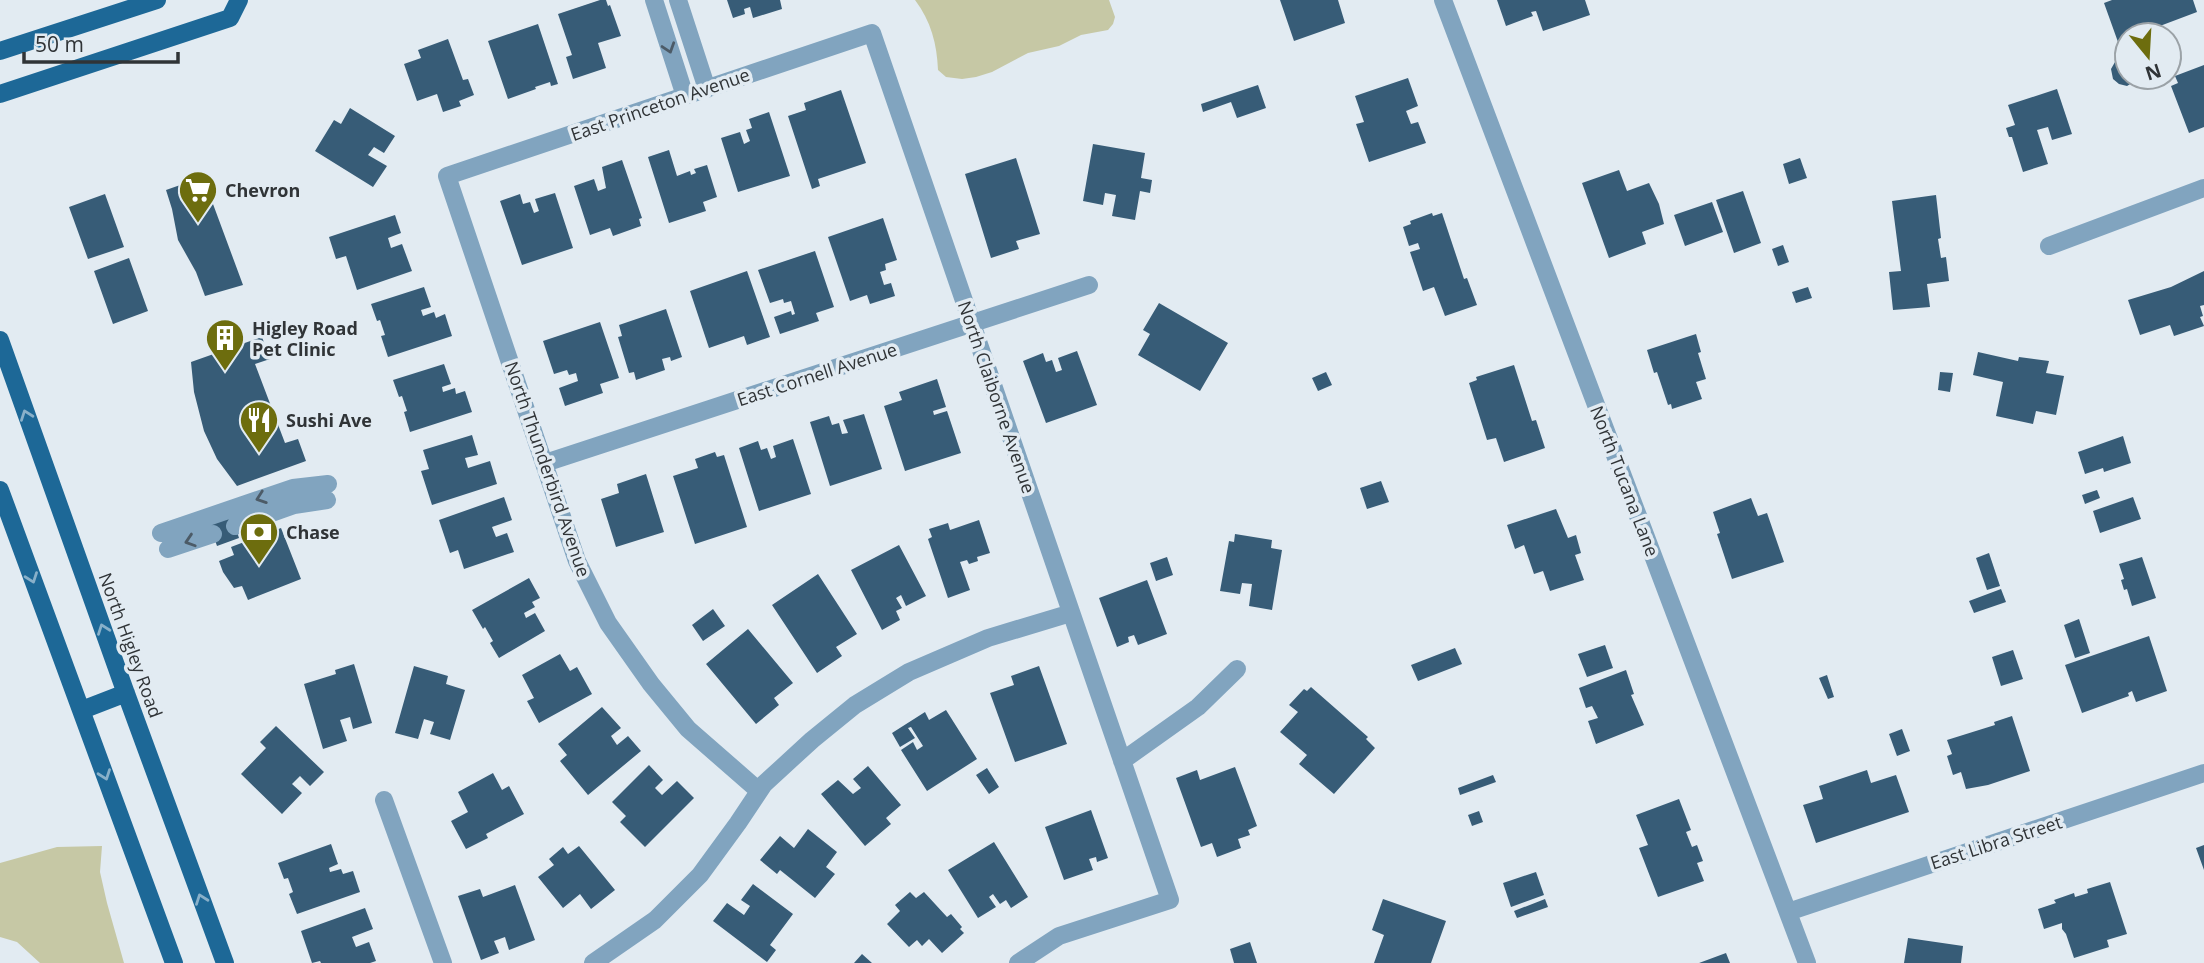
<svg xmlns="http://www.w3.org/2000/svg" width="2204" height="963" font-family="'Open Sans',sans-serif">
  <rect width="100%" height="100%" fill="#e2ebf2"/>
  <path fill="#c6c8a5" d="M915,0H1109L1115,17L1113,24L1108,30L1081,35L1059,46L1028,53L992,72L976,77L962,79L946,77L938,70C937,44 931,21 915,0Z
    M102,846L100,872L107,903L124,963H40L17,942L0,937V863L57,847Z"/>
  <path fill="#375c77" d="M600,0H606L608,6L610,5L621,36L598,43L606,68L573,79L566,57L572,55L558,14Z
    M727,0H780L782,9L753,18L750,7L744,9L745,14L733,18Z
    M1280,0H1338L1345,23L1294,41Z
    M1497,0H1585L1590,15L1543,31L1536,11L1531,12L1533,16L1506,26Z
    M2112,0H2193L2197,12L2136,35H2127V39L2118,42L2104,3Z
    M538,24L558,84L551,86L550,82L535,87L536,89L508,99L488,41Z
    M448,39L463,80L468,79L474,95L459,101L461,106L443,112L437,94L417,101L404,64L421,58L418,50Z
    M2123,58L2127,59V77H2137L2135,81L2127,86L2119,84L2113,79L2111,69L2115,62Z
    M2204,65V127L2189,133L2171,86L2178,83L2175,76Z
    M1408,78L1418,106L1406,111L1411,124L1418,122L1426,143L1369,162L1356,124L1364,122L1355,96Z
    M1258,85L1266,108L1237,118L1231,102L1203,112L1201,104Z
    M2057,89L2072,134L2052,140L2048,127L2037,130L2048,164L2023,172L2012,137H2009L2006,128L2015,125L2008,105Z
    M841,90L866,163L818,179L820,186L812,189L788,116L806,110L804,103Z
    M350,108L395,136L384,153L374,147L368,155L387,166L373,187L315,151L334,120L341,124Z
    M769,112L790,176L738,192L721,138L740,132L744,144L750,141L746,130L752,128L749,119Z
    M1093,144L1145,153L1141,178L1152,180L1150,193L1140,191L1135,220L1112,216L1116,195L1105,193L1103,205L1083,201Z
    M669,150L677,176L690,171L691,175L696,173L694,169L707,165L717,197L703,202L706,211L669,223L648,157Z
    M1016,158L1040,234L1016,241L1019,249L991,258L965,174Z
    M1800,158L1807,178L1789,184L1783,164Z
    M622,160L642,218L639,219L641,226L613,236L610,228L590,235L574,186L594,179L598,191L606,188L602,167Z
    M1619,170L1627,191L1649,183L1659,204L1664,224L1642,232L1646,244L1609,258L1582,183Z
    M203,177L243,285L205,296L196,272L178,240L172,209L166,190Z
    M1743,191L1761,243L1734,253L1716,200Z
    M555,193L573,248L522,265L500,201L520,194L523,204L530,202L534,213L539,211L535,199Z
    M105,194L124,247L88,259L69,207Z
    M1936,195L1941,238L1938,239L1941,258L1946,257L1949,281L1927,284L1930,307L1893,310L1889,272L1901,271L1892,201Z
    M1712,202L1723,232L1685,246L1674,215Z
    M1432,213L1433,216L1442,213L1464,279L1467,278L1477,305L1445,316L1434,287L1423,291L1410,252L1420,249L1418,243L1409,246L1403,227L1411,224L1410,221Z
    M395,215L401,233L388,238L391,248L402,244L412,271L357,290L346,256L336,259L329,237Z
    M883,218L897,260L885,264L886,270L880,272L884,285L891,283L895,296L870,304L867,295L850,301L828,237Z
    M1783,245L1789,262L1778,266L1772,249Z
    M815,251L834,307L816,313L819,321L780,334L774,317L791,311L792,315L795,314L791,301L784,303L783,299L770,303L758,270Z
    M129,258L148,311L113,324L94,271Z
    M747,271L770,337L747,345L744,336L709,348L690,291Z
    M2204,271V305L2200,306L2203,316L2200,317L2204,326L2174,336L2170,325L2140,335L2128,300L2171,287Z
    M424,287L431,307L421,310L423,316L434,312L436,318L445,314L452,336L388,357L381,336L385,335L380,320L377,321L371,304Z
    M1808,287L1812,298L1796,303L1792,292Z
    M1159,303L1228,343L1200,391L1138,355L1150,334L1143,330Z
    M666,309L682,357L671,361L670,357L662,359L665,370L636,380L634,372L629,373L618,337L622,336L619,325Z
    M600,322L619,378L600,384L603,393L565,406L559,388L578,381L576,373L569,375L567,370L554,374L543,341Z
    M1696,334L1701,352L1698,353L1706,379L1696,382L1702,399L1672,409L1671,404L1668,405L1657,372L1654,373L1647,350Z
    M262,337L270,359L255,364L285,443L298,439L306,461L237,486L217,459L204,431L194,392L191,362Z
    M1077,351L1097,405L1046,423L1023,361L1043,353L1046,362L1052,360L1056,372L1062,370L1058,358Z
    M1978,352L2018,361L2019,357L2049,361L2046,373L2064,376L2056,415L2036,411L2033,424L1996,416L2003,382L1973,375Z
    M444,364L451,384L442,387L443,392L455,388L456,394L465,391L472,412L410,432L404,412L407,411L402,396L399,397L393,380Z
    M1514,365L1532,421L1536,420L1545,448L1504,462L1496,438L1487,440L1469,383L1477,380L1476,377Z
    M1326,372L1332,385L1318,391L1312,378Z
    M1940,372L1953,373L1950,392L1938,390Z
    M937,379L946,407L933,411L934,415L947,411L961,453L905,471L884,406L902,400L899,392Z
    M864,414L882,469L830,486L810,422L829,416L832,425L839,423L842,434L848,433L843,420Z
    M472,435L478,455L465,458L468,468L490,461L497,484L432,505L421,471L429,469L423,450Z
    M2123,436L2131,463L2104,472L2103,468L2085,474L2078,452Z
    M793,439L811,494L759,511L739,448L758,441L761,450L767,448L771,459L776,457L773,446Z
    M715,452L717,457L724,455L747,527L695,544L673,476L698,468L695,459Z
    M646,474L664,532L616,547L601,499L619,493L617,484Z
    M1381,481L1389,502L1367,509L1360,488Z
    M2097,490L2100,498L2085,504L2082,495Z
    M504,497L512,520L492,527L496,537L507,533L514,552L464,569L458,550L450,553L439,520Z
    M2133,497L2141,519L2100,533L2093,511Z
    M1751,498L1758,516L1767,513L1784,562L1732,579L1717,534L1720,533L1713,512Z
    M1556,509L1568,538L1576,535L1581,553L1575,555L1584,580L1550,591L1543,571L1534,574L1524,545L1515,549L1507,525Z
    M232,516L239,538L217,546L209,523Z
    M979,520L990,553L977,557L978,561L969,564L967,560L960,562L970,590L948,598L928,539L932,537L929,529L948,523L950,530Z
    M281,528L301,579L248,600L242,586L234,588L223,572L219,561L234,555L231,547Z
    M1235,534L1272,540L1271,548L1282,550L1272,610L1249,606L1252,584L1242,583L1240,594L1220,591L1229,541L1234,542Z
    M899,545L926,596L906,606L901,595L896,598L902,608L896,611L900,620L882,630L851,570Z
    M1989,553L2000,586L1987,590L1976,558Z
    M1167,557L1173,575L1156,581L1150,563Z
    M2142,557L2156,598L2132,606L2127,589L2124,590L2121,580L2124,579L2119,564Z
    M818,574L857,634L836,647L842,656L817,673L772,605Z
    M529,578L540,598L532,602L535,607L524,613L526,618L535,613L545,631L499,658L490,643L493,641L485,627L483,629L472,610Z
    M1147,580L1167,634L1138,645L1134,635L1128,637L1129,642L1117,647L1099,598Z
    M2001,589L2006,602L1974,613L1969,601Z
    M713,609L725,626L703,641L692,625Z
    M2079,619L2090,653L2075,658L2064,625Z
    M748,629L793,683L774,698L779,705L756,724L706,664Z
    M2149,636L2167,691L2136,702L2132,691L2128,693L2129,696L2082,713L2065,665Z
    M1605,645L1613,668L1587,677L1578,654Z
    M1455,648L1462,664L1418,681L1411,665Z
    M2013,650L2023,679L2001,686L1992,657Z
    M560,654L570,671L577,667L592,694L539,723L527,701L534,698L522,675Z
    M354,664L372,723L353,729L350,717L340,720L347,741L323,749L304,684L336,674L335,670Z
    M414,666L448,676L446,684L465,690L450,740L430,734L434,722L424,719L418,739L395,733Z
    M1039,666L1067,744L1015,762L990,693L1014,685L1011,676Z
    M1626,670L1634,694L1631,695L1644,725L1596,744L1588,721L1598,718L1592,706L1586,708L1579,688Z
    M1827,675L1834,697L1828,699L1819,678Z
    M1311,687L1368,737L1366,739L1375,748L1334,794L1299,764L1307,755L1280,732L1298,712L1289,705L1304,689L1307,691Z
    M602,707L621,728L611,736L617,745L628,736L641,751L588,795L560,761L567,755L558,744Z
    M946,710L977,759L927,791L901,750L913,742L917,750L923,746L911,727L908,728L915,738L900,747L892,733L925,712L929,720Z
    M2012,716L2030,771L1988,785L1966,789L1961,772L1953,775L1947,756L1952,754L1947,740L1995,725L1994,722Z
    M276,726L324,772L310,786L300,776L292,784L302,793L282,814L241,774L266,748L260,742Z
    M1902,729L1910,751L1897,756L1889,734Z
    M649,765L663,780L655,788L662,795L677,781L694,798L645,847L620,822L626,816L612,802Z
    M868,766L901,805L886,818L891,824L865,846L821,794L838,780L853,794L861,788L853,779Z
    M1235,767L1257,826L1248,830L1250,835L1238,839L1241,848L1217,857L1212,843L1201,847L1176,778L1197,770L1200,780Z
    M987,768L999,787L989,794L976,775Z
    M1867,770L1871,783L1896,775L1909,812L1816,843L1803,805L1823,799L1819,786Z
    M493,773L502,790L509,786L524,814L486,834L488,838L466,849L451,821L468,812L458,792Z
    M1493,775L1496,782L1460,795L1458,788Z
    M1679,799L1691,830L1686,832L1692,847L1697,845L1703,861L1697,863L1704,881L1658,897L1639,848L1648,845L1636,815Z
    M1091,810L1108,858L1097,862L1096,857L1089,859L1093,870L1064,880L1045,827Z
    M1479,811L1483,822L1472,826L1468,815Z
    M808,829L837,852L826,867L835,874L815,898L780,870L777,874L760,860L780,836L794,848Z
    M994,842L1028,897L1011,908L1006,900L1000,904L993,894L989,897L996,907L978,918L948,870Z
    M331,844L338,864L329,868L330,872L341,869L343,874L353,871L360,892L297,914L289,894L293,892L288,878L284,879L278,863Z
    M2204,845V870L2196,848Z
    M579,846L615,890L591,909L580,894L563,908L538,877L554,865L549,859L563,847L568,854Z
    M1536,872L1544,895L1511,907L1503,883Z
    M2110,882L2127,934L2107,940L2109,947L2074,958L2066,934L2062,929V923L2044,929L2038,909L2056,903L2054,900L2074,893L2075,897L2088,893L2087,889Z
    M753,884L793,914L770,945L776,950L767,962L713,921L727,903L744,915L750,906L741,900Z
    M515,885L535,940L509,950L505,937L494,941L499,953L481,960L458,896L480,889L483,897Z
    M910,892L916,898L924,892L947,917L951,914L962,927L960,929L964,933L942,953L929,939L922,946L917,940L909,947L887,924L900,911L895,905Z
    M1383,899L1446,921L1431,963H1374L1384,935L1372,930Z
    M1545,899L1548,907L1517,918L1514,911Z
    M365,908L373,929L352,937L356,947L369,942L376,961L370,963H321L320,961L312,963L301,931Z
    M1908,938L1963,946L1961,963H1904Z
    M1250,942L1257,963H1234L1230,949Z
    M1726,953L1730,963H1699Z
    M862,954L872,963H854Z"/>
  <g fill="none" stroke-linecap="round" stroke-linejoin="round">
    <path stroke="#81a4bf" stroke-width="18" d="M654,0L685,96
      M678,0L707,89
      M1443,0L1807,963
      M2049,246L2204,188
      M545,463L1089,285
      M235,526L294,505L327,500
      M161,533L293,488L328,484
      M168,549L213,534
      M1122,761L1198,707L1237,669
      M759,791L688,729L651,684L608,623L577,561L447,176L872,33L1170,900L1059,936L1018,963
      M384,800L443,963
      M1788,912L2204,773
      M593,963L655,920L700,875L738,823L764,784L812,740L855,705L909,672L988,638L1071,613"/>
    <path stroke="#1d6897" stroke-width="18" d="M0,51L157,0
      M0,94L230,18L239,0
      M0,340L124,688L225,963
      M0,490L174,963
      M82,710L126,693"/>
  </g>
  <defs><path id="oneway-chevron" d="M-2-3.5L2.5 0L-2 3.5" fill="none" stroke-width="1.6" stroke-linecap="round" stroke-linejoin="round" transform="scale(1.75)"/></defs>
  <g stroke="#4c5b67">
    <use href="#oneway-chevron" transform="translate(669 48) rotate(72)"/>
    <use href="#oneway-chevron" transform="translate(261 498) rotate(161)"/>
    <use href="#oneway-chevron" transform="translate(190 541) rotate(162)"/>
  </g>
  <g stroke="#89b0c9">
    <use href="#oneway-chevron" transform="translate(26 415) rotate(-110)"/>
    <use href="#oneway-chevron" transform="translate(32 578) rotate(70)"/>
    <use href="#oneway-chevron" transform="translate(103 629) rotate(-110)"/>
    <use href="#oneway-chevron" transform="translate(105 775) rotate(70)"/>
    <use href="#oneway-chevron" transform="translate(201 899) rotate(-110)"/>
  </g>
  <defs>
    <g id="supermarket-pin" transform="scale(2.0125)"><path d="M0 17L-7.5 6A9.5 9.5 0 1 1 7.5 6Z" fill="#6d6d0e" stroke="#e2ebf2"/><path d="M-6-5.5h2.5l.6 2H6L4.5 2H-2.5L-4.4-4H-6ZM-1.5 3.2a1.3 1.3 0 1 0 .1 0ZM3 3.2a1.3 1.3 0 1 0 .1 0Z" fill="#fff"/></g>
    <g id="building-pin" transform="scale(2.0125)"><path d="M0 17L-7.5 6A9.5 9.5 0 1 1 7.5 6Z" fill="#6d6d0e" stroke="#e2ebf2"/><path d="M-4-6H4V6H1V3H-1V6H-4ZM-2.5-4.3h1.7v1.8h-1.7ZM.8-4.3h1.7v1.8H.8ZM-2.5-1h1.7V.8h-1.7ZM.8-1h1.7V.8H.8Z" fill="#fff"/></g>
    <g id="restaurant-pin" transform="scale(2.0125)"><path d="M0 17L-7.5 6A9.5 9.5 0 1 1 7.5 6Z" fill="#6d6d0e" stroke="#e2ebf2"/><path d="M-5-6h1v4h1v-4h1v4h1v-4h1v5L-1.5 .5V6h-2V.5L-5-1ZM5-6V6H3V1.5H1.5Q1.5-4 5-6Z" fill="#fff"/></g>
    <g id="bank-pin" transform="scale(2.0125)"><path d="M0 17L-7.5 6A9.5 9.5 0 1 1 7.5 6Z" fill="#6d6d0e" stroke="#e2ebf2"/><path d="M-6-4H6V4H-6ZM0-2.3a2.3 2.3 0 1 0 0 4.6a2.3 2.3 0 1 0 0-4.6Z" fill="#fff"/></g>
  </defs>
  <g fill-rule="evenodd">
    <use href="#supermarket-pin" x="198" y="190"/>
    <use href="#building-pin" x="225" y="338"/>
    <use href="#restaurant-pin" x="259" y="420"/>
    <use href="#bank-pin" x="259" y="532"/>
  </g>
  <g text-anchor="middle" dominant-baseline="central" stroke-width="7" stroke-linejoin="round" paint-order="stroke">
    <g font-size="18" fill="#303437" stroke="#e2ebf2">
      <text transform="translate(660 104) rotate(-19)">East Princeton Avenue</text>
      <text transform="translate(817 374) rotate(-18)">East Cornell Avenue</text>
      <text transform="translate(997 397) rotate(71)">North Claiborne Avenue</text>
      <text transform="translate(548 469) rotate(71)">North Thunderbird Avenue</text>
      <text transform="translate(1625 481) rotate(69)">North Tucana Lane</text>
      <text transform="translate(131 645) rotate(70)">North Higley Road</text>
      <text transform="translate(1996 842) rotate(-18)">East Libra Street</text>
    </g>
    <g font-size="18" font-weight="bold" fill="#303437" stroke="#e2ebf2" text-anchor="start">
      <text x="225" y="190">Chevron</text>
      <text x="252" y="328">Higley Road<tspan x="252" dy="21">Pet Clinic</tspan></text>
      <text x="286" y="420">Sushi Ave</text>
      <text x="286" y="532">Chase</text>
    </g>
  </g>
  <g transform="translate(2148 56) rotate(162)"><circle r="33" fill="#e2ebf2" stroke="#9ba2a7" stroke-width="2"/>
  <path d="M0-5L12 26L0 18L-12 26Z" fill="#6d6d0e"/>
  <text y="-10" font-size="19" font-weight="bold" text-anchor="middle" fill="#303437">N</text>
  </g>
  <path d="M24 52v10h154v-10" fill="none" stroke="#303437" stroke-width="3.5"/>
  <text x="35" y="52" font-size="21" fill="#303437" stroke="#e2ebf2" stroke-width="5" paint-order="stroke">50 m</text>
</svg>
